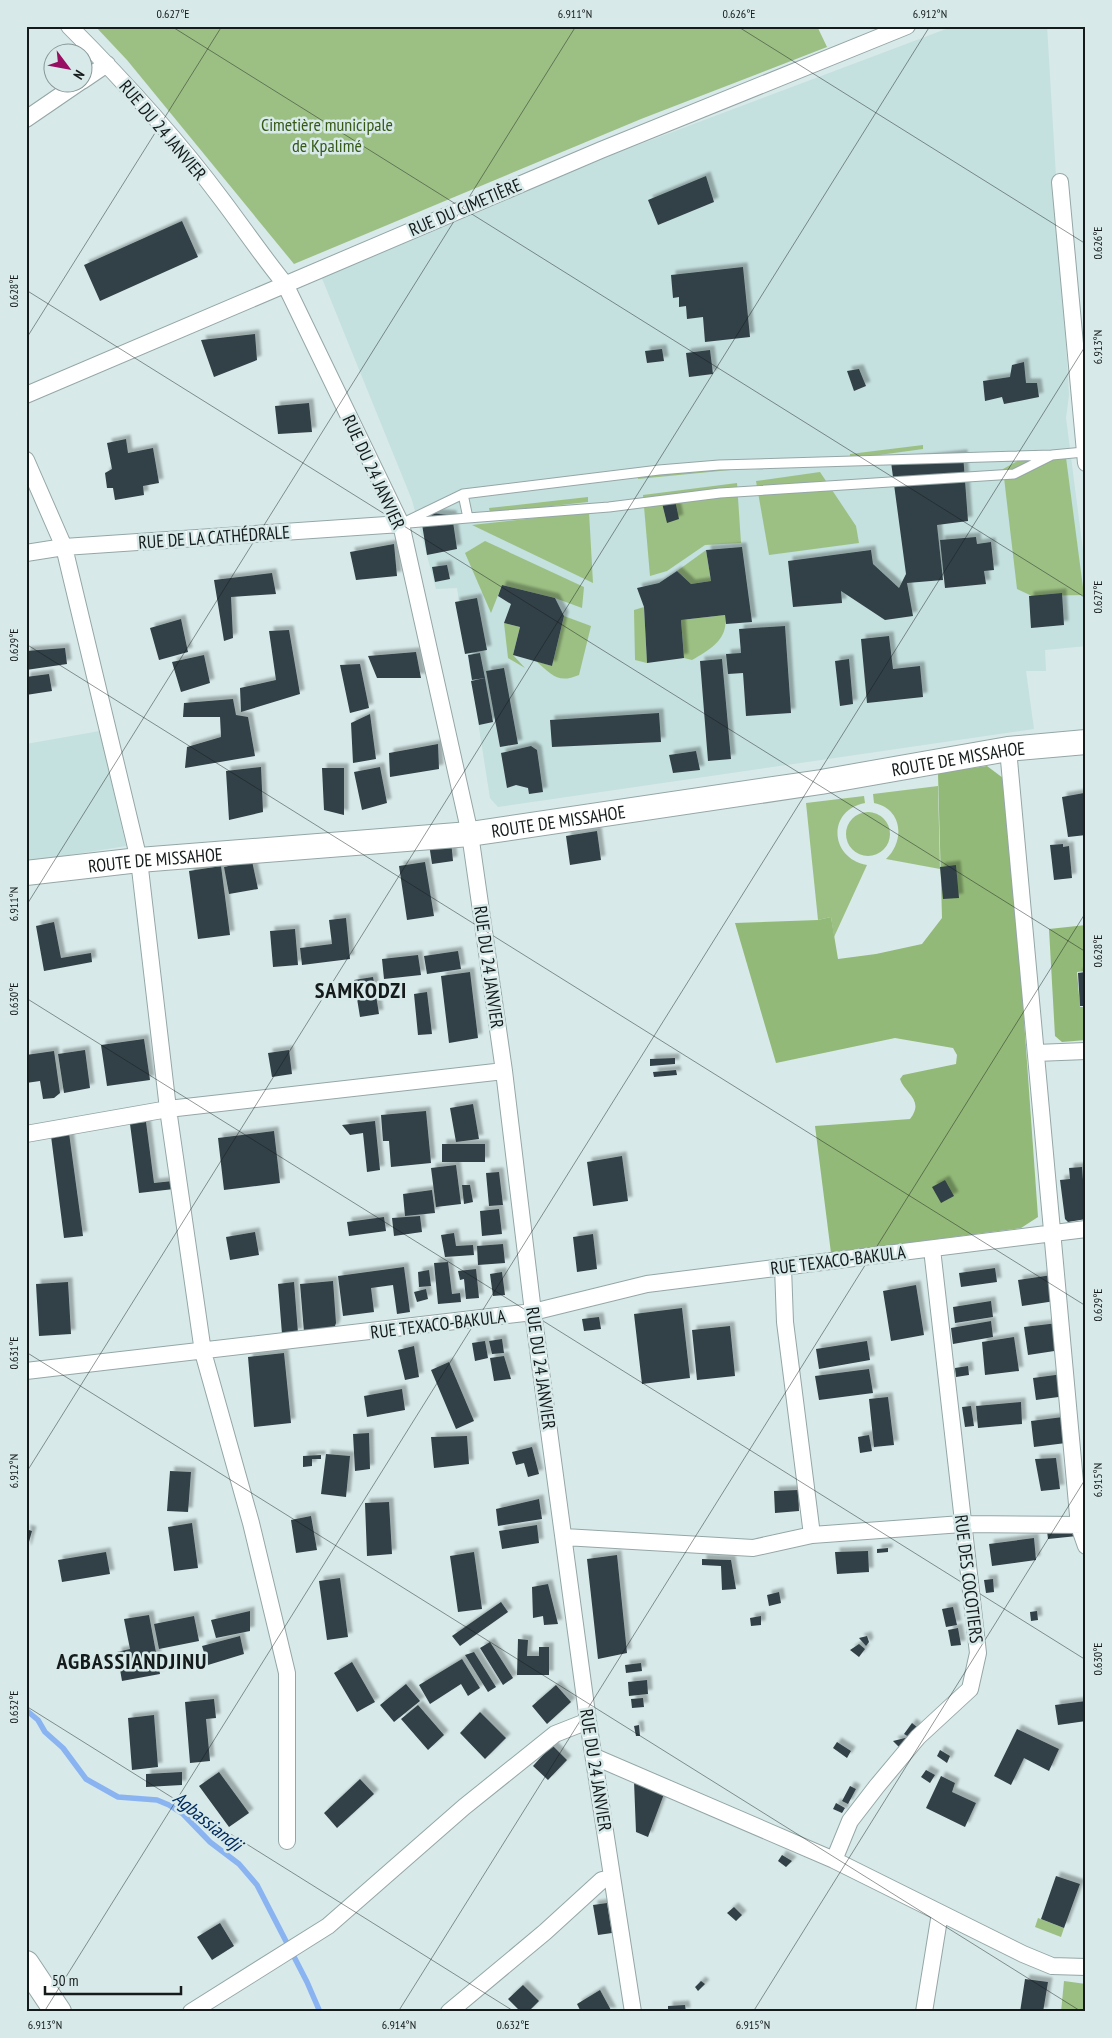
<svg xmlns="http://www.w3.org/2000/svg" width="1112" height="2038" font-family="'PT Sans Narrow',sans-serif">
  <defs>
    <filter id="shadow"><feDropShadow dx="4.5" dy="-4.5" stdDeviation="1" flood-color="#0004"/></filter>
  </defs>
  <rect width="100%" height="100%" fill="#d7e9e9"/>
  <path fill="#c4e0df" d="M954,26H1047L1069,395L1066,418L1086,574V646L1045,650L1046,671H1026L1034,729L498,807L490,798L457,588L436,589L412,500L317,266Z
    M100,731L126,846L26,862V744Z"/>
  <path fill="#9cc083" d="M95,26H817L827,47L641,119L294,264L127,60Z
    M923,445V449L850,459V454Z
    M1065,450L1084,595L1032,596L1017,589L1003,469L1032,453Z
    M729,465L730,470L638,479L639,475Z
    M820,472L856,526L859,543L769,555L756,481Z
    M737,483L741,543L705,545L667,571L650,576L643,495Z
    M588,497V502L490,513L489,508Z
    M589,512L593,583L472,525Z
    M485,541L584,587L582,608L555,598L502,585L491,613L465,553Z
    M706,550L711,581L691,584L677,571Z
    M644,607L647,663L635,660L634,610Z
    M725,615C729,639 711,649 692,660L684,658L681,620Z
    M564,616L591,626L579,675C558,684 552,675 536,661L552,666Z
    M504,623L520,627L513,655L525,668L508,658Z
    M938,786L940,869L886,859C905,841 903,809 874,803L873,794Z
    M864,796L865,803C827,810 829,858 867,865L834,937L831,917L818,920L806,803Z
    M846 834a22 22 0 1 1 44 0a22 22 0 1 1-44 0Z
    M1038,1918L1064,1928L1061,1937L1035,1927Z
    M1064,1981L1086,1984V2012H1061Z"/>
  <path fill="#92b977" d="M987,766L1007,781L1038,1217L1021,1228L831,1253L815,1126L910,1119C925,1100 905,1094 900,1079L903,1075L956,1064L957,1055L953,1048L895,1038L776,1063L735,923L818,920L831,917L838,959L876,954L922,944L942,918L938,773Z
    M1086,925V971L1077,972L1080,1007H1086V1040L1062,1042L1055,1036L1049,929Z"/>
  <g fill="none" stroke-linecap="round" stroke-linejoin="round">
    <path stroke="#89b4f1" stroke-width="5.5" d="M26,1710L38,1720L45,1732L63,1748L86,1779L118,1797L157,1800L169,1805L183,1814L210,1842L239,1864L257,1885L307,1982L320,2012"/>
  </g>
  <path fill="#334046" filter="url(#shadow)" d="M706,176L714,202L658,225L648,200Z
    M182,221L198,257L100,301L84,265Z
    M743,267L750,337L705,342L703,317L687,319L686,306L679,307V297L673,298L671,275Z
    M255,334L257,360L214,377L201,340Z
    M662,349L664,361L647,363L645,351Z
    M710,350L713,374L689,377L686,353Z
    M1024,362L1026,383H1037L1039,397L1004,404L1002,397L985,401L983,381L1010,377L1012,365Z
    M859,369L866,386L854,391L847,371Z
    M309,403L312,432L278,434L275,406Z
    M126,439L128,453L153,448L159,483L143,486L144,495L115,500L113,488H107L105,473L112,469L107,443Z
    M963,454L968,521L937,525L943,580L907,583L913,616L885,620L841,591L842,603L793,607L788,561L871,550L873,564L899,588L906,574L891,462Z
    M675,500L679,519L667,523L662,503Z
    M420,512L452,515L457,549L427,555Z
    M976,537L977,544L991,542L994,570L984,571L986,584L945,588L940,540Z
    M394,544L397,576L356,580L350,552Z
    M742,547L752,622L726,624L725,615L681,620L684,658L647,663L644,607L637,588L659,583L677,571L691,584L711,581L706,550Z
    M447,565L450,579L435,582L432,567Z
    M272,573L276,594L231,597L233,638L224,641L214,580Z
    M502,585L555,598L564,616L552,666L513,655L520,627L504,623L511,604L498,596Z
    M1062,593L1064,625L1031,628L1029,596Z
    M477,598L487,650L465,654L455,602Z
    M181,619L188,652L159,660L150,628Z
    M785,626L791,713L746,716L743,673L728,674L726,654L741,653L739,629Z
    M289,630L300,694L241,712L240,688L276,680L269,631Z
    M889,636L893,669L920,666L923,697L867,703L861,639Z
    M65,648L67,664L26,670V651Z
    M416,652L421,678H377L368,656Z
    M480,653L485,678L472,680L468,655Z
    M204,655L210,683L181,692L172,662Z
    M722,659L731,759L708,761L700,661Z
    M849,659L853,704L840,706L835,661Z
    M360,664L369,708L350,713L340,665Z
    M504,668L518,744L500,747L486,671Z
    M49,674L52,691L26,695V677Z
    M485,678L493,722L479,725L471,681Z
    M233,699L236,715L248,717L255,756L185,768L187,747L221,737L220,717H183L184,703Z
    M659,713L661,742L552,747L550,720Z
    M370,714L376,759L353,763L351,723Z
    M438,744L439,769L390,777L389,753Z
    M531,746L537,750L543,792L529,794L528,788L516,785L507,788L501,753Z
    M696,751L700,770L673,773L669,755Z
    M261,767L263,812L229,820L226,771Z
    M380,767L387,803L362,810L354,772Z
    M322,768H344V815L324,810Z
    M1084,793L1086,835L1068,837L1062,797Z
    M597,831L601,860L570,865L566,836Z
    M451,841L453,861L432,864L429,844Z
    M1063,844V847L1069,846L1072,878L1054,880L1050,845Z
    M252,861L258,889L229,894L224,867Z
    M425,862L434,916L407,920L399,866Z
    M956,865L959,898L943,899L940,867Z
    M221,866L230,935L198,939L189,871Z
    M346,918L350,959L302,965L300,948L332,944L329,920Z
    M54,922L61,958L91,953L92,962L44,971L36,926Z
    M295,929L298,965L273,967L270,931Z
    M458,951L461,969L427,974L424,956Z
    M418,955L421,975L384,979L382,959Z
    M470,972L478,1038L449,1043L441,976Z
    M1086,972V1006H1080L1078,973Z
    M373,977L379,1014L360,1017L354,980Z
    M427,992L432,1034L418,1035L414,994Z
    M144,1039L150,1080L107,1086L101,1045Z
    M85,1050L90,1088L64,1093L58,1054Z
    M289,1050L292,1074L272,1077L268,1053Z
    M54,1051L60,1093L54,1098L43,1099L40,1081L26,1083V1055Z
    M675,1058V1064L650,1066V1059Z
    M676,1070L677,1075L654,1077L653,1072Z
    M473,1104L479,1139L456,1142L450,1108Z
    M426,1111L431,1163L391,1167L389,1141H383L381,1115Z
    M375,1121L380,1170L367,1172L363,1133L350,1135L342,1125Z
    M146,1122L154,1183L173,1181L174,1189L139,1193L130,1124Z
    M274,1131L280,1183L224,1190L218,1138Z
    M69,1133L83,1236L64,1238L51,1136Z
    M442,1144H485V1162H442Z
    M622,1156L628,1201L593,1206L587,1162Z
    M456,1165L461,1204L436,1207L431,1168Z
    M1082,1167L1086,1219L1068,1222L1065,1219L1060,1180L1070,1179L1069,1168Z
    M499,1172L503,1205L489,1206L486,1173Z
    M945,1180L954,1196L941,1203L932,1187Z
    M462,1185H470L473,1202L464,1204Z
    M432,1190L435,1213L405,1216L403,1194Z
    M499,1209L502,1234L482,1236L480,1211Z
    M420,1216L422,1232L394,1236L392,1218Z
    M384,1217L386,1231L349,1236L347,1222Z
    M255,1232L259,1255L230,1260L226,1237Z
    M454,1233L456,1246L473,1245L474,1255L445,1257L441,1235Z
    M593,1234L597,1269L577,1272L573,1237Z
    M503,1244L505,1263L478,1265L477,1246Z
    M448,1262L452,1294L460,1293L461,1302L438,1304L434,1263Z
    M404,1267L410,1312L397,1314L393,1285L371,1288L374,1312L343,1316L338,1276Z
    M995,1268L997,1282L961,1287L959,1273Z
    M476,1269L479,1298L466,1299L464,1279L460,1280L458,1271Z
    M429,1270L431,1286L419,1287L418,1272Z
    M502,1272L505,1295L493,1296L490,1274Z
    M1052,1275L1055,1301L1022,1306L1018,1280Z
    M333,1281L336,1323L334,1329L304,1332L300,1284Z
    M68,1282L71,1334L39,1336L36,1284Z
    M294,1282L298,1333L282,1334L278,1284Z
    M916,1285L924,1335L891,1341L883,1291Z
    M426,1289L428,1299L417,1302L414,1292Z
    M991,1301L993,1317L955,1323L953,1307Z
    M682,1308L690,1378L642,1384L634,1314Z
    M599,1317L601,1329L584,1331L582,1319Z
    M991,1321L993,1337L953,1344L951,1328Z
    M1058,1323L1061,1350L1028,1355L1024,1327Z
    M730,1326L735,1376L697,1380L692,1330Z
    M1014,1337L1019,1371L985,1375L982,1342Z
    M502,1339L504,1353L492,1354L489,1341Z
    M485,1341L488,1358L475,1361L472,1343Z
    M867,1341L870,1360L819,1369L816,1349Z
    M414,1346L419,1377L405,1380L398,1350Z
    M284,1353L291,1423L254,1427L248,1357Z
    M504,1356L511,1379L494,1381L490,1358Z
    M449,1362L474,1421L456,1429L431,1370Z
    M968,1366L969,1375L956,1377L955,1368Z
    M869,1369L873,1393L819,1400L815,1376Z
    M1063,1374L1066,1396L1036,1400L1033,1378Z
    M402,1389L405,1410L367,1417L364,1396Z
    M888,1397L894,1445L874,1447L869,1399Z
    M1021,1402L1022,1424L978,1428L976,1406Z
    M971,1406L974,1426L965,1427L962,1407Z
    M1063,1417L1066,1443L1034,1447L1031,1421Z
    M369,1433L370,1469L355,1471L353,1434Z
    M869,1435L872,1451L860,1453L858,1437Z
    M467,1436L469,1464L434,1468L431,1437Z
    M532,1447L539,1474L528,1477L524,1463L516,1465L512,1452Z
    M326,1454L350,1456L346,1497L321,1494Z
    M321,1455V1459H312V1466L303,1467V1456Z
    M1056,1458L1060,1489L1041,1491L1035,1459Z
    M170,1471L191,1472L188,1512L167,1511Z
    M798,1490L799,1511L775,1513L774,1491Z
    M539,1499L542,1519L498,1526L496,1509Z
    M389,1502L392,1554L367,1556L365,1503Z
    M311,1516L317,1550L296,1553L291,1520Z
    M192,1523L198,1568L174,1571L168,1527Z
    M537,1525L539,1543L502,1549L499,1531Z
    M26,1529L32,1531L27,1549H26Z
    M1076,1529L1077,1536L1048,1539L1047,1531Z
    M1034,1538L1036,1560L992,1566L989,1544Z
    M888,1548V1552L877,1553V1549Z
    M868,1551L869,1572L837,1574L835,1552Z
    M106,1552L110,1574L62,1582L58,1560Z
    M474,1552L482,1609L458,1612L450,1556Z
    M617,1555L627,1653L598,1659L587,1559Z
    M702,1559L731,1560L736,1589L722,1590L721,1566L702,1565Z
    M340,1578L348,1637L327,1640L319,1581Z
    M993,1579L994,1592L986,1593L984,1580Z
    M548,1584L558,1624L544,1625L543,1616L533,1618L532,1587Z
    M779,1592L781,1603L769,1606L767,1595Z
    M501,1602L508,1612L460,1646L452,1636Z
    M953,1607L957,1625L946,1627L942,1609Z
    M250,1611V1631L216,1638L211,1620Z
    M1037,1611L1038,1620L1031,1621L1030,1612Z
    M149,1615L160,1674L122,1681L117,1652L130,1649L124,1619Z
    M194,1616L199,1641L159,1649L154,1624Z
    M761,1616V1625L751,1626L750,1618Z
    M958,1628L961,1645L951,1646L948,1630Z
    M240,1636L244,1654L208,1665L202,1646Z
    M867,1636L869,1642L866,1646L859,1638Z
    M518,1639L528,1640L527,1656H539V1647H549V1675H517Z
    M490,1642L513,1678L503,1685L480,1648Z
    M859,1644L865,1649L859,1657L850,1650Z
    M474,1652L496,1687L488,1692L465,1655Z
    M462,1659L480,1688L468,1696L461,1684L430,1704L419,1685Z
    M352,1662L375,1702L357,1712L334,1673Z
    M641,1663L642,1671L626,1673L625,1665Z
    M647,1680L648,1694L629,1696L628,1682Z
    M406,1684L420,1701L394,1722L380,1705Z
    M556,1685L571,1702L547,1724L532,1706Z
    M643,1698L644,1707L632,1708L631,1699Z
    M214,1699L216,1718L206,1719L210,1761L190,1763L185,1702Z
    M1086,1701V1721L1058,1725L1055,1705Z
    M418,1705L444,1735L428,1750L401,1719Z
    M480,1712L506,1738L485,1759L460,1733Z
    M154,1715L158,1767L132,1770L128,1718Z
    M912,1723L917,1727L909,1737L904,1734Z
    M639,1725L640,1736H636L634,1726Z
    M1017,1729L1059,1749L1049,1771L1024,1758L1011,1785L994,1776Z
    M909,1737L899,1747L893,1741Z
    M837,1742L851,1751L847,1758L833,1748Z
    M552,1745L567,1760L548,1780L533,1766Z
    M940,1750L950,1756L947,1763L937,1756Z
    M926,1770L935,1775L930,1783L921,1777Z
    M182,1772V1785L146,1787V1774Z
    M219,1772L249,1813L229,1827L199,1786Z
    M941,1776L955,1783L952,1792L976,1803L965,1827L926,1808Z
    M360,1779L374,1794L337,1828L324,1813Z
    M634,1781L664,1794L648,1837L636,1832Z
    M850,1786L856,1789L848,1804L842,1801Z
    M836,1803L845,1808L842,1813L833,1809Z
    M782,1855L792,1861L786,1867L778,1861Z
    M1056,1876L1080,1884L1064,1928L1041,1919Z
    M607,1903L612,1933L598,1935L593,1905Z
    M734,1907L742,1915L736,1921L727,1913Z
    M220,1923L234,1946L212,1960L197,1937Z
    M1025,1979L1048,1982L1043,2012H1020Z
    M701,1981L705,1984L698,1991L695,1987Z
    M523,1985L539,2001L528,2012H521L508,1999Z
    M600,1990L612,2012H581L577,2004Z
    M685,2005L686,2012H668V2006Z"/>
  <g fill="none" stroke-linecap="round" stroke-linejoin="round">
    <g stroke="#95a6a6" stroke-width="11">
      <path id="lane" d="M463,494L468,518L609,507L720,493L1014,474L1052,455L1084,452
        M409,523L468,518
        M401,524L463,494L659,470L719,465L1052,455"/>
    </g>
    <g stroke="#95a6a6" stroke-width="18">
      <path id="street" d="M69,26C124,81 177,139 223,201C244,229 263,257 285,284L401,524L470,834L504,1071L533,1312L588,1721L633,2012
        M82,81L107,64
        M26,119L80,82
        M1060,182L1086,463
        M26,395L601,150L907,26
        M26,460L64,547L139,860L168,1109L203,1352L251,1523L287,1673V1841
        M26,553L64,547L401,524
        M1008,749L1079,1526L1086,1546
        M1036,1053L1086,1051
        M26,1134L168,1109L504,1071
        M783,1267L785,1322L812,1535
        M26,1371L533,1312L647,1284L1086,1229
        M564,1537L753,1548L812,1535L962,1524L1086,1525
        M595,1757L834,1860L1023,1954L1052,1966L1086,1967
        M834,1860L850,1821L877,1786L918,1737L970,1689L978,1653L932,1249
        M191,2012L328,1926L464,1807L555,1734L588,1721
        M449,2012L545,1932L602,1880L612,1878
        M924,2012L940,1913"/>
    </g>
    <g stroke="#95a6a6" stroke-width="26">
      <g id="secondary">
        <path id="s1" d="M26,873L139,860L470,834L821,782L1008,749L1086,742"/>
      </g>
    </g>
    <g stroke="#95a6a6" stroke-width="28">
      <path id="primary" d="M26,1964L58,2012"/>
    </g>
    <use href="#lane" stroke="#fff" stroke-width="9"/>
    <use href="#street" stroke="#fff" stroke-width="16"/>
    <use href="#secondary" stroke="#fff" stroke-width="24"/>
    <use href="#primary" stroke="#fff" stroke-width="26"/>
  </g>
  <path fill="none" stroke="#151b1b" stroke-width="1" stroke-opacity="0.45" d="M171,26L1086,598M737,26L1086,244M26,290L1086,952M26,339L222,26M26,644L1086,1306M26,906L576,26M26,998L1086,1660M26,1352L1082,2012M26,1473L930,26M26,1706L515,2012M44,2012L1086,345M398,2012L1086,912M753,2012L1086,1478"/>
  <g text-anchor="middle" dominant-baseline="central" stroke-width="5" stroke-linejoin="round" paint-order="stroke">
    <g font-size="18" fill="#355914" stroke="#d7e9e9">
      <text x="327" y="124">Cimetière municipale<tspan x="327" dy="21">de Kpalimé</tspan></text>
    </g>
    <g font-size="18" fill="#151b1b" stroke="#d7e9e9">
      <text transform="translate(163 130) rotate(50)">RUE DU 24 JANVIER</text>
      <text transform="translate(465 207) rotate(-23)">RUE DU CIMETIÈRE</text>
      <text transform="translate(374 472) rotate(65)">RUE DU 24 JANVIER</text>
      <text transform="translate(214 537) rotate(-4)">RUE DE LA CATHÉDRALE</text>
      <text stroke="none"><textPath href="#s1" startOffset="940">ROUTE DE MISSAHOE</textPath></text>
      <text stroke="none"><textPath href="#s1" startOffset="535">ROUTE DE MISSAHOE</textPath></text>
      <text stroke="none"><textPath href="#s1" startOffset="130">ROUTE DE MISSAHOE</textPath></text>
      <text transform="translate(489 967) rotate(82)">RUE DU 24 JANVIER</text>
      <text transform="translate(838 1260) rotate(-7)">RUE TEXACO-BAKULA</text>
      <text transform="translate(438 1324) rotate(-7)">RUE TEXACO-BAKULA</text>
      <text transform="translate(541 1368) rotate(82)">RUE DU 24 JANVIER</text>
      <text transform="translate(969 1579) rotate(83)">RUE DES COCOTIERS</text>
      <text transform="translate(596 1770) rotate(81)">RUE DU 24 JANVIER</text>
    </g>
    <g font-size="19" font-style="italic" fill="#022b60" stroke="#d7e9e9">
      <text transform="translate(208 1821) rotate(39)">Agbassiandji</text>
    </g>
    <g font-size="22" font-weight="bold" letter-spacing="1" fill="#151b1b" stroke="#d7e9e9">
      <text x="361" y="990">SAMKODZI</text>
      <text x="132" y="1661">AGBASSIANDJINU</text>
    </g>
  </g>
  <rect width="1112" height="2038" fill="none" stroke="#d7e9e9" stroke-width="55"/>
  <g transform="translate(68 68) rotate(122)"><circle r="24" fill="#d7e9e9" stroke="#899797"/>
  <path d="M0-4L9 19L0 12L-9 19Z" fill="#980e62"/>
  <text y="-8" font-size="14" font-weight="bold" text-anchor="middle" fill="#151b1b">N</text>
  </g>
  <path d="M45 1986v8h136v-8" fill="none" stroke="#151b1b" stroke-width="2.5"/>
  <text x="52" y="1986" font-size="15" fill="#151b1b" stroke="#d7e9e9" stroke-width="4" paint-order="stroke">50 m</text>
  <rect x="28" y="28" width="1056" height="1982" fill="none" stroke="#151b1b" stroke-width="2"/>
  <g font-size="12" text-anchor="middle" fill="#151b1b">
    <text x="173" y="18">0.627°E</text>
    <text x="575" y="18">6.911°N</text>
    <text x="739" y="18">0.626°E</text>
    <text x="930" y="18">6.912°N</text>
    <text transform="translate(1098 243) rotate(-90)" y="4">0.626°E</text>
    <text transform="translate(14 291) rotate(-90)" y="4">0.628°E</text>
    <text transform="translate(1098 347) rotate(-90)" y="4">6.913°N</text>
    <text transform="translate(1098 597) rotate(-90)" y="4">0.627°E</text>
    <text transform="translate(14 645) rotate(-90)" y="4">0.629°E</text>
    <text transform="translate(14 904) rotate(-90)" y="4">6.911°N</text>
    <text transform="translate(1098 951) rotate(-90)" y="4">0.628°E</text>
    <text transform="translate(14 999) rotate(-90)" y="4">0.630°E</text>
    <text transform="translate(1098 1305) rotate(-90)" y="4">0.629°E</text>
    <text transform="translate(14 1353) rotate(-90)" y="4">0.631°E</text>
    <text transform="translate(14 1471) rotate(-90)" y="4">6.912°N</text>
    <text transform="translate(1098 1480) rotate(-90)" y="4">6.915°N</text>
    <text transform="translate(1098 1659) rotate(-90)" y="4">0.630°E</text>
    <text transform="translate(14 1707) rotate(-90)" y="4">0.632°E</text>
    <text x="45" y="2029">6.913°N</text>
    <text x="399" y="2029">6.914°N</text>
    <text x="513" y="2029">0.632°E</text>
    <text x="753" y="2029">6.915°N</text>
  </g>
</svg>
